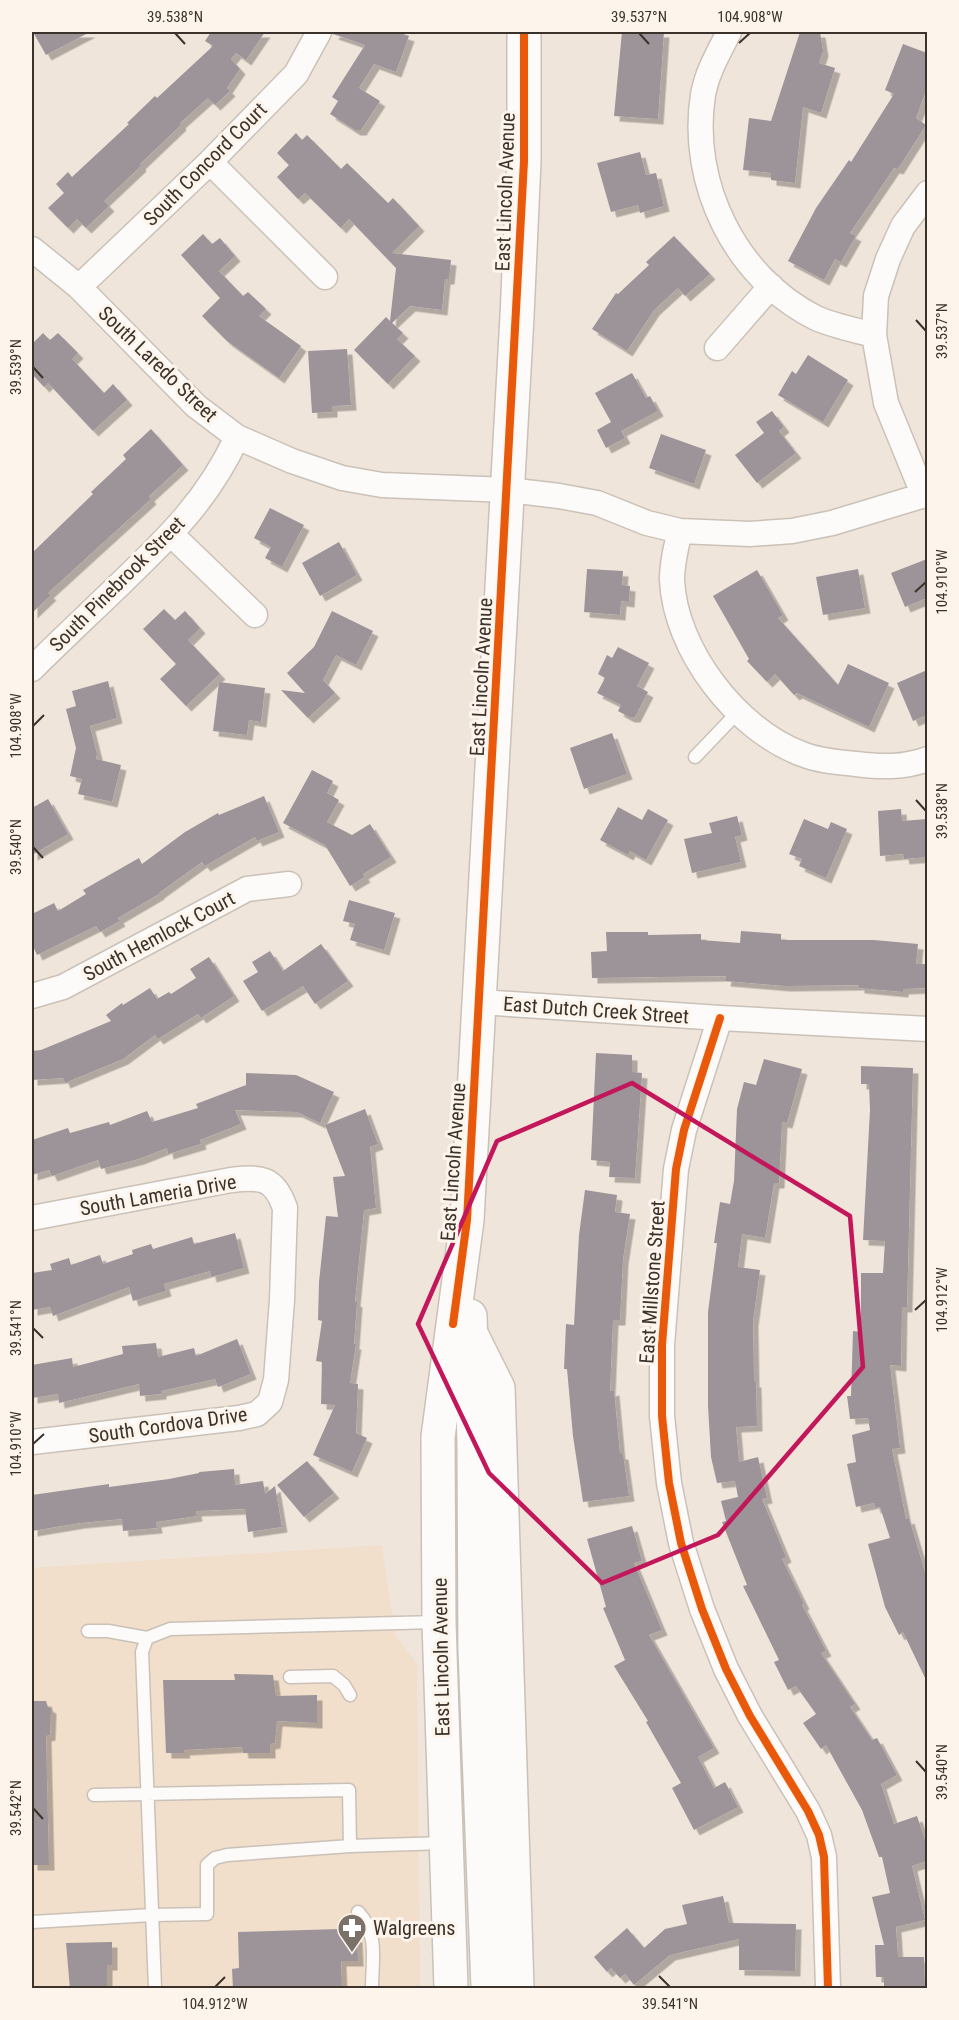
<svg xmlns="http://www.w3.org/2000/svg" width="959" height="2020" font-family="'Roboto Condensed',sans-serif">
  <defs>
    <filter id="shadow"><feDropShadow dx="5.5" dy="5.5" stdDeviation="0" flood-color="#0004"/></filter>
  </defs>
  <rect width="100%" height="100%" fill="#f0e5da"/>
  <path fill="#f1decb" d="M382,1545L395,1635L417,1664L420,1988H32V1568Z"/>
  <path fill="#9d949a" filter="url(#shadow)" d="M33,32H90L46,55Z
    M211,32H265L246,60L236,53L231,59L240,69L227,88L230,91L215,105L208,98L180,123L181,125L140,164L141,166L104,201L109,206L86,228L77,219L68,228L48,208L64,193L56,184L68,172L72,177L129,124L127,123L155,96L157,98L213,46L205,41Z
    M334,32H397L409,36L396,72L374,64L359,88L380,101L361,130H355L330,114L338,101L332,97L365,45L333,34Z
    M622,32H664L658,119L614,116Z
    M800,32H820L823,51L819,63L835,68L821,113L803,107L795,183L771,180V173L743,170L749,118L771,121Z
    M903,44L927,53V88L916,118L926,125L898,169L894,168L850,233L856,236L841,262L835,259L824,280L788,261L816,208L849,160L851,162L894,94L885,90Z
    M296,133L302,140L307,135L341,169L347,163L388,203L393,198L419,226L392,253L451,260L449,279H445L442,310L410,306L392,323L403,333L397,339L415,356L388,384L354,350L386,317L390,321L396,268L349,219L341,228L305,193L298,199L277,177L289,165L277,153Z
    M640,152L646,175L656,173L664,206L640,213L638,205L611,212L597,163Z
    M203,234L212,244L220,238L235,256L219,271L243,296L248,292L266,309L259,316L301,346L279,378L227,341L202,316L220,298L181,255Z
    M674,236L710,274L685,296L678,288L654,310L627,351L592,329L616,293L618,294L649,265L646,262Z
    M43,333L50,340L58,333L78,353L72,359L104,393L113,384L127,400L93,431L48,383L44,387L32,374V344Z
    M347,349L351,405L332,406V412L312,413L308,351Z
    M808,355L848,380L823,422L778,395L792,371L796,374Z
    M632,373L646,398L650,396L658,411L621,431L625,438L606,448L597,430L611,422L595,393Z
    M772,411L784,427L779,431L796,453L757,483L735,455L764,433L756,422Z
    M151,429L183,465L149,496L151,499L48,593L51,595L32,613V553L93,494L91,492L126,459L123,455Z
    M661,434L706,450L694,484L649,468Z
    M270,508L304,525L282,567L265,558L271,547L254,538Z
    M339,542L357,575L320,596L302,563Z
    M927,559V598L905,607L891,573Z
    M587,569L623,571L622,585L630,586L629,602L621,601L620,615L584,612Z
    M858,569L865,608L823,615L816,577Z
    M757,570L783,615L778,618L838,685L848,664L889,683L869,727L797,693L794,695L775,674L767,682L747,661L749,659L713,596Z
    M164,609L175,620L185,611L200,628L188,640L220,674L186,706L160,679L176,664L143,629Z
    M332,611L373,631L356,665L336,655L323,680L335,693L308,718L281,690L305,693L287,673L314,647Z
    M618,647L649,663L637,686L648,692L635,717H629L618,711L621,705L597,693L605,678L598,674L607,655L612,658Z
    M927,670V715L913,721L897,683Z
    M108,681L117,718L90,726L97,754L96,759L121,765L112,802L78,794L82,779L70,776L76,748L66,709L76,706L72,691Z
    M219,682L265,688L261,722L249,720L247,735L213,731Z
    M612,733L627,774L584,789L570,748Z
    M312,770L333,781L327,793L339,800L327,822L352,835L370,824L391,857L363,874L365,877L350,886L325,845L283,823Z
    M264,796L279,832L257,841L255,837L205,866L202,862L159,893V894L118,918L120,921L100,932L96,926L37,955L32,944V914L54,903L58,911L86,894L83,890L139,858L142,864L185,832L218,813L219,815Z
    M48,799L68,834L32,855V808Z
    M618,807L642,820L648,809L668,820L646,860L630,851L628,855L600,840Z
    M901,809L902,821L927,819V857L904,859L903,854L880,856L878,811Z
    M737,816L742,835L735,837L741,862L692,873L684,839L712,833L709,823Z
    M804,819L828,829L831,822L847,829L826,878L799,866L802,859L789,854Z
    M349,900L395,913L384,950L350,940L355,924L343,921Z
    M741,931L781,934V940H874L918,944L916,964H927V988L903,989V992L859,988V985L785,986L725,981L726,976L592,978L591,952L607,951L606,932H648V935L701,934V940L740,943Z
    M321,944L348,981L315,1004L303,986L262,1011L243,981L258,972L252,962L270,951L283,971Z
    M209,957L234,996L201,1018L198,1014L158,1039L155,1035L123,1059L65,1083L63,1078L32,1080V1051L41,1050L111,1021L106,1015L122,1003L123,1005L150,988L157,999L169,992L171,994L196,978L190,969Z
    M596,1053L632,1055V1072L642,1073L635,1178L609,1177L610,1162L591,1160Z
    M764,1059L802,1069L787,1123L782,1122L779,1183H774L765,1238L742,1234L738,1267L760,1270L753,1321L754,1382H756L757,1426L736,1427L739,1462L758,1457L767,1498L762,1499L786,1557L782,1559L804,1604L802,1605L826,1651L821,1653L855,1704L850,1707L872,1740L877,1738L897,1775L881,1784L894,1824L917,1816L927,1846V1861L912,1866L925,1920L896,1927L898,1957H924L925,1989H884V1977H876L875,1945H884L872,1897L890,1893L882,1857H879L862,1810L826,1745L821,1749L803,1723L816,1714L796,1686L788,1690L774,1662L779,1660L743,1586L747,1585L722,1522L726,1521L721,1501L738,1497L735,1481L717,1483L711,1457L708,1406V1312L717,1243H714L720,1202L730,1204L734,1181L737,1109L744,1082L756,1085Z
    M861,1066L913,1068L907,1307H902L901,1366L890,1365L900,1448L892,1449L906,1519L909,1518L927,1579V1682L903,1632L899,1635L885,1607L868,1544L890,1538L880,1507L875,1508L874,1503L856,1507L847,1464L856,1462L852,1435L870,1430L868,1418L850,1419L847,1396H851L853,1331L861,1332V1273H883L885,1241L863,1240L870,1110L869,1084H861Z
    M246,1073L296,1075L334,1092L320,1123L297,1112L235,1110L241,1124L200,1140L201,1144L168,1154L167,1148L139,1159L101,1169L98,1160L52,1176L49,1170L32,1175V1140L68,1128L70,1133L109,1122L110,1125L147,1111L152,1122L198,1108L196,1104L246,1085Z
    M365,1109L378,1144L370,1147L376,1208L364,1210L355,1301L357,1302L354,1344H356L350,1383L358,1384L356,1433L367,1438L352,1472L313,1455L335,1405L321,1404L322,1362L316,1361L322,1321L318,1320L319,1282L326,1216L338,1217L333,1177L345,1176L325,1125Z
    M585,1190L617,1195L615,1212L630,1214L623,1259L620,1320H613L610,1391L614,1390L620,1454H623L629,1496L583,1502L573,1436L567,1369H564L566,1324L574,1325L579,1235Z
    M235,1233L244,1268L211,1277L210,1271L164,1284L166,1291L133,1301L129,1287L53,1316L50,1307L32,1310V1273L52,1270L50,1264L69,1258L71,1265L100,1255L103,1264L133,1254L132,1250L151,1244L153,1249L192,1237L194,1244Z
    M237,1339L251,1374L218,1387L215,1379L161,1391V1394L140,1396L139,1384L59,1403L58,1394L32,1398V1365L72,1358L73,1367L123,1354L122,1346L156,1343L158,1357L194,1348L196,1356Z
    M307,1461L334,1493L304,1517L277,1485Z
    M234,1469L235,1485L263,1481L265,1494L275,1486L282,1527L248,1532L245,1509L196,1511L197,1516L156,1522L157,1528L123,1531L122,1519L80,1523L32,1531V1495L109,1484V1487L169,1479L199,1473V1472Z
    M632,1526L642,1561L634,1563L662,1630L649,1635L714,1748L698,1757L714,1788L725,1782L738,1807L694,1830L672,1788L681,1783L646,1722L648,1721L614,1666L625,1660L603,1608L606,1607L587,1539Z
    M234,1674L273,1675L276,1696L317,1695V1723L277,1721L275,1743L270,1744V1753H243L242,1747L184,1750L185,1753H166L163,1680H235Z
    M32,1701H46L48,1707L51,1708L50,1735L46,1736L49,1865H32Z
    M723,1896L729,1923L796,1924L795,1971L739,1970V1939L670,1955L634,1985L625,1974L620,1978L611,1968L607,1972L594,1957L627,1928L644,1948L665,1929L687,1924L682,1905Z
    M340,1929L341,1937H357L358,1961H341L342,1989H233L232,1969L239,1968L238,1932Z
    M112,1942V1965H107V1989H70L66,1943Z"/>
  <g fill="none" stroke-linecap="round" stroke-linejoin="round">
    <g stroke="#cac1b8" stroke-width="15">
      <path id="lane" d="M695,757L738,712
        M88,1631H108L147,1638
        M290,1677L333,1676L344,1685L350,1695
        M94,1795L349,1790L350,1846L446,1843
        M358,1912C379,1934 372,1960 372,1988
        M32,1922L152,1915L207,1914V1865L215,1858L227,1855L350,1846
        M155,1988L142,1652L147,1638L170,1629L437,1622"/>
    </g>
    <g stroke="#cac1b8" stroke-width="27">
      <path id="street" d="M729,32C719,52 707,72 703,95C689,184 736,278 816,318C834,326 855,330 874,335
        M210,162L325,277
        M32,249L79,287L196,406L237,437L292,461L342,478L382,485L508,490L559,496L597,503L647,523L680,531L750,534L792,531L832,523L928,494
        M79,287L210,162L296,74L319,32
        M717,348L771,286
        M924,496L886,403L874,335L876,296L888,259L903,226L928,193
        M680,531C676,547 672,563 672,580C675,650 737,730 802,754C819,761 838,762 856,764C881,767 903,768 928,759
        M172,535L255,615
        M32,669C60,641 89,614 118,586C167,539 208,500 237,437
        M32,996L63,987L247,889L289,884
        M480,1002L720,1018L928,1029
        M720,1018L684,1130L676,1169L662,1345V1416L669,1483L681,1543L702,1609L726,1669L750,1716L808,1811L819,1835L824,1857L828,1988
        M32,1218L231,1180C260,1177 274,1176 285,1208L282,1300L276,1380L270,1402L257,1414L239,1418L32,1442"/>
    </g>
    <g stroke="#cac1b8" stroke-width="36">
      <path id="secondary" d="M471,1334L498,1388L517,1988"/>
    </g>
    <g stroke="#cac1b8" stroke-width="36">
      <path id="primary" d="M470,1316L474,1442L475,1649L488,1988
        M451,1988L439,1622L438,1437L467,1220L517,316L524,161V32"/>
    </g>
    <use href="#lane" stroke="#fdfbf9" stroke-width="12"/>
    <use href="#street" stroke="#fdfbf9" stroke-width="24"/>
    <use href="#secondary" stroke="#fdfbf9" stroke-width="33"/>
    <use href="#primary" stroke="#fdfbf9" stroke-width="33"/>
    <g stroke="#fdf4ec" stroke-width="11">
      <path id="cycleway" d="M720,1018L684,1130L676,1169L662,1345V1416L669,1483L681,1543L702,1609L726,1669L750,1716L808,1811L819,1835L824,1857L828,1988
        M453,1324L467,1220L524,161V32"/>
    </g>
    <use href="#cycleway" stroke="#e8590c" stroke-width="8"/>
  </g>
  <path fill="none" stroke="#c2185b" stroke-width="4.5" stroke-linejoin="round" d="M632,1083L850,1216L863,1367L718,1535L602,1583L489,1473L418,1324L497,1141Z"/>
  <path fill="none" stroke="#3b332b" stroke-width="2" d="M175,33L185,44M639,33L649,44M739,43L750,33M916,320L926,331M33,367L43,378M915,592L926,582M33,726L44,715M916,800L926,811M33,847L43,858M915,1310L926,1300M33,1328L43,1338M33,1444L44,1434M916,1761L926,1772M33,1808L43,1819M659,1976L670,1987M215,1987L225,1977"/>
  <defs>
    <g id="pharmacy-pin" transform="scale(1.5)"><path d="M0 17L-7.5 6A9.5 9.5 0 1 1 7.5 6Z" fill="#7a7168" stroke="#fdf4ec"/><path d="M-2-6h4v4h4v4h-4v4h-4v-4h-4v-4h4Z" fill="#fff"/></g>
  </defs>
  <g fill-rule="evenodd">
    <use href="#pharmacy-pin" x="352" y="1928"/>
  </g>
  <g text-anchor="middle" dominant-baseline="central" stroke-width="6" stroke-linejoin="round" paint-order="stroke">
    <g font-size="20" fill="#3b332b" stroke="#fdf4ec">
      <text transform="translate(205 164) rotate(-45)">South Concord Court</text>
      <text transform="translate(505 192) rotate(-88)">East Lincoln Avenue</text>
      <text transform="translate(158 364) rotate(44)">South Laredo Street</text>
      <text transform="translate(117 584) rotate(-45)">South Pinebrook Street</text>
      <text transform="translate(481 677) rotate(-87)">East Lincoln Avenue</text>
      <text transform="translate(159 936) rotate(-28)">South Hemlock Court</text>
      <text transform="translate(596 1010) rotate(4)">East Dutch Creek Street</text>
      <text transform="translate(453 1162) rotate(-86)">East Lincoln Avenue</text>
      <text transform="translate(158 1195) rotate(-10)">South Lameria Drive</text>
      <text transform="translate(652 1282) rotate(-86)">East Millstone Street</text>
      <text transform="translate(168 1425) rotate(-8)">South Cordova Drive</text>
      <text transform="translate(441 1657) rotate(-91)">East Lincoln Avenue</text>
    </g>
    <g font-size="20" fill="#3b332b" stroke="#fdf4ec" text-anchor="start">
      <text x="373" y="1928">Walgreens</text>
    </g>
  </g>
  <rect width="959" height="2020" fill="none" stroke="#fdf4ec" stroke-width="66"/>
  <rect x="33" y="33" width="893" height="1954" fill="none" stroke="#3b332b" stroke-width="2"/>
  <g font-size="15" text-anchor="middle" fill="#3b332b">
    <text x="175" y="22">39.538°N</text>
    <text x="639" y="22">39.537°N</text>
    <text x="750" y="22">104.908°W</text>
    <text transform="translate(942 331) rotate(-90)" y="5">39.537°N</text>
    <text transform="translate(16 367) rotate(-90)" y="5">39.539°N</text>
    <text transform="translate(942 582) rotate(-90)" y="5">104.910°W</text>
    <text transform="translate(16 726) rotate(-90)" y="5">104.908°W</text>
    <text transform="translate(942 811) rotate(-90)" y="5">39.538°N</text>
    <text transform="translate(16 847) rotate(-90)" y="5">39.540°N</text>
    <text transform="translate(942 1300) rotate(-90)" y="5">104.912°W</text>
    <text transform="translate(16 1328) rotate(-90)" y="5">39.541°N</text>
    <text transform="translate(16 1444) rotate(-90)" y="5">104.910°W</text>
    <text transform="translate(942 1772) rotate(-90)" y="5">39.540°N</text>
    <text transform="translate(16 1808) rotate(-90)" y="5">39.542°N</text>
    <text x="215" y="2009">104.912°W</text>
    <text x="670" y="2009">39.541°N</text>
  </g>
</svg>
